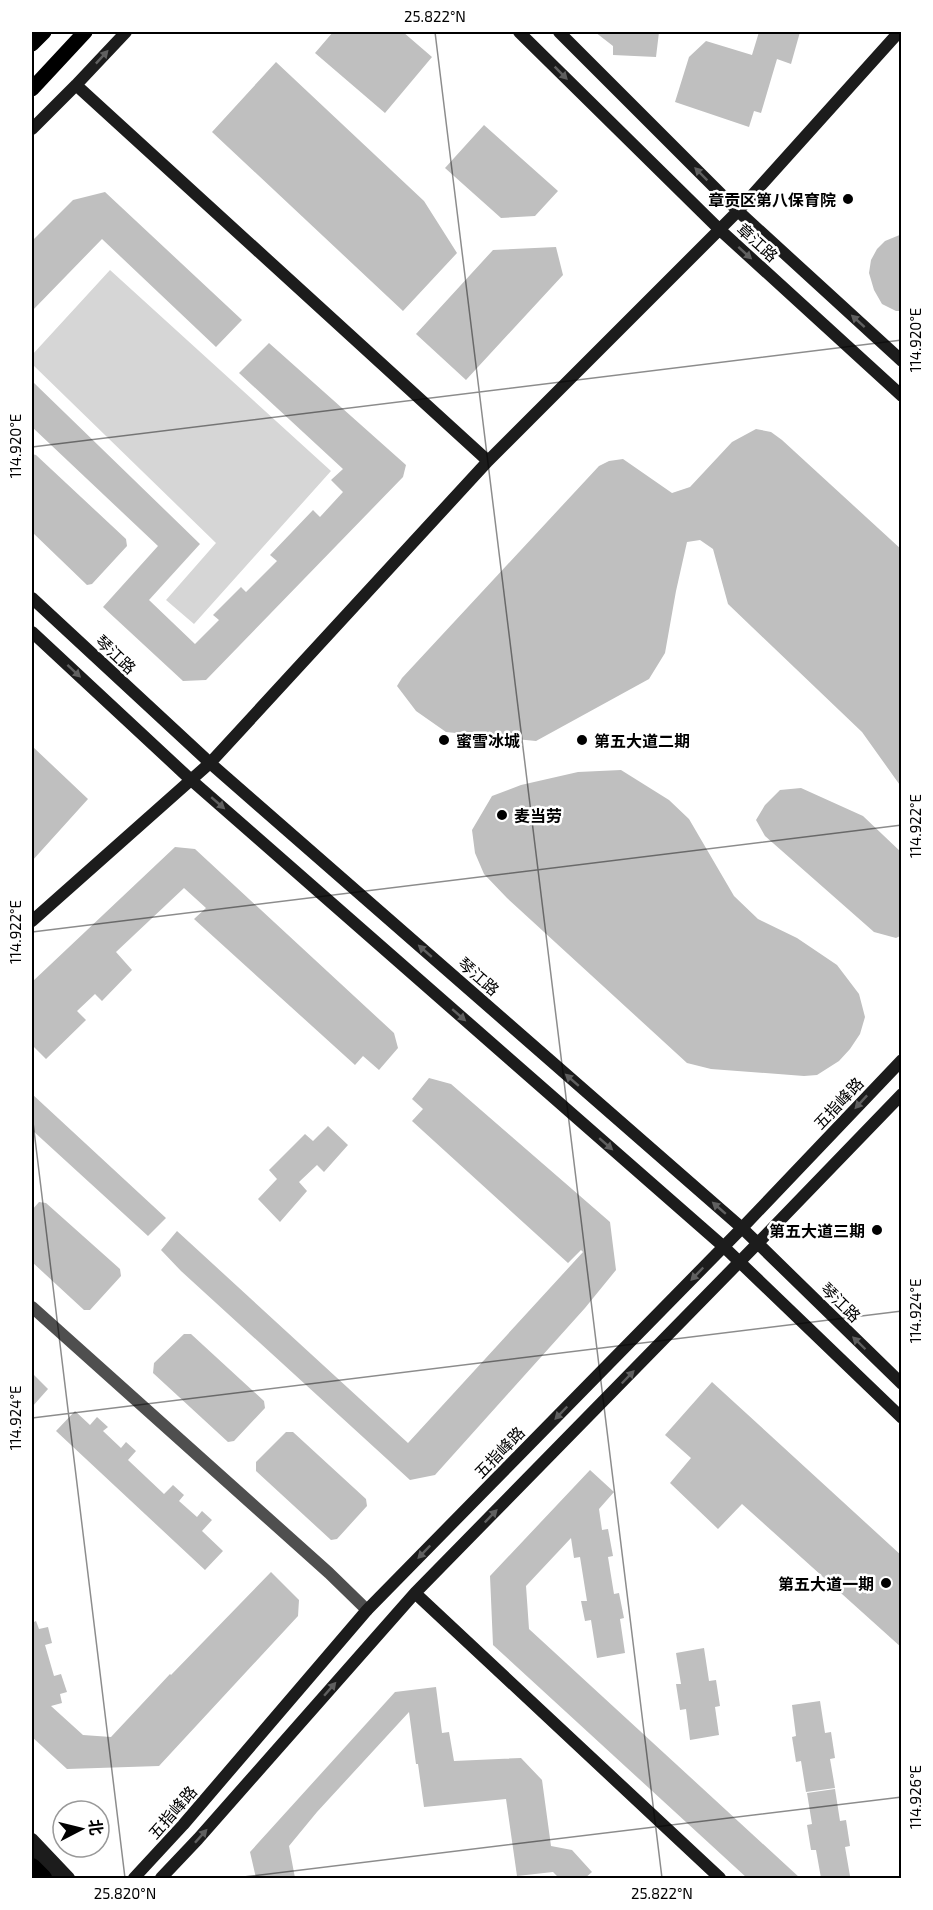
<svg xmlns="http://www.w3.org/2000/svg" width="933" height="1910" font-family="'Exo 2','Noto Sans SC',sans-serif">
  <rect width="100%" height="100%" fill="#fff"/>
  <path fill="#d6d6d6" d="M110,270L331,471L194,624L166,600L216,543L32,364V355Z"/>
  <path fill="#bfbfbf" d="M333,32H403L432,57L385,113L315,53Z
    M595,32H659L656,57L613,55V46Z
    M759,32H800L791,64L777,59L761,113L754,111L749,127L675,102L689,57L706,41L752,55Z
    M276,62L424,201L457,253L403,311L212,132Z
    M484,125L558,191L535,216L501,218L445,168Z
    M105,192L242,320L216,347L102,239L32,311V241L73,200Z
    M902,234V311H896L882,304L874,290L869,273L871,260L877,249L885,241Z
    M556,247L563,275L466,380L416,334L493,250Z
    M269,343L406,465L403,477L206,680L183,681L103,607L158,546L32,427V381L200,544L149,600L195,644L219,620L213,615L241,587L246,592L277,561L270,555L313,510L320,517L343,492L331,480L343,469L239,373Z
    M756,429L771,432L782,440L902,550V788L862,732L728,604L713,549L700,540L687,542L676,591L665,653L649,679L536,741L446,732L416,711L397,686L402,678L599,466L609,461L623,459L672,493L690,487L732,442Z
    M32,454L36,455L126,539L127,546L92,584L87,585L32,532Z
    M32,746L88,799L32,861Z
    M621,770L669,800L689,819L734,896L758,919L797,938L837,965L859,994L865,1017L860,1034L850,1049L839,1061L817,1075L804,1076L711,1069L687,1063L507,898L484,874L475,853L472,830L492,796L521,785L578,772Z
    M801,788L863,816L902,853V935L896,938L874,932L765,836L756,820L765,805L780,790Z
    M175,847L195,849L394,1033L398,1048L379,1070L363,1056L355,1065L194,919L206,908L184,888L116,952L132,970L102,1001L95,994L77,1011L86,1020L46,1059L32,1045V982Z
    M429,1078L451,1084L610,1222L616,1270L585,1308L435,1475L410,1480L181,1271L161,1250L177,1231L408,1443L583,1252L581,1250L568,1263L412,1121L423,1109L412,1099Z
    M32,1094L166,1218L148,1236L32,1130Z
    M328,1126L348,1145L324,1172L317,1165L299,1182L307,1191L280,1222L258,1199L277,1179L269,1170L305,1134L313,1141Z
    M39,1202L46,1203L120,1269L121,1276L90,1310H84L32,1262V1210Z
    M184,1334H191L264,1401L265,1408L234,1441L228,1442L153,1373L154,1363Z
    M32,1373L48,1389L32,1407Z
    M712,1382L902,1556V1648L742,1504L718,1529L670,1483L691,1458L665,1435Z
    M75,1411L90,1425L97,1417L108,1427L103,1431L121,1448L126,1442L136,1451L128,1460L164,1494L173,1485L184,1495L179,1501L197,1517L202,1511L212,1520L202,1531L223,1551L205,1570L56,1431Z
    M286,1432H293L366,1499L367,1506L337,1539L331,1540L256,1471V1462Z
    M590,1470L614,1492L599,1509L602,1530L608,1529L613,1556L608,1557L614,1594L619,1593L624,1618L620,1619L625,1653L597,1658L591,1620L585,1621L581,1601H587L580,1557L574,1558L571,1538L526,1586L529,1629L800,1878H747L493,1645L490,1576Z
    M271,1572L299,1600L298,1616L159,1766L67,1769L32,1737V1623L36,1621L39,1629L48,1627L52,1643L45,1645L54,1676L61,1674L67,1692L60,1694L62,1703L51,1706L83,1735L111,1737L170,1674L171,1675Z
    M704,1648L709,1681L716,1680L720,1706L715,1707L719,1735L690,1740L686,1709L680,1710L676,1684H681L676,1653Z
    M436,1687L442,1733L449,1732L454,1761L521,1758L542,1780L551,1846L572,1850L592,1872L585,1878H559L553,1872L517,1876L506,1799L424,1807L418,1764H416L409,1712L317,1812L289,1846L295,1878H256L250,1852L395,1692Z
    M820,1701L825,1733L831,1732L835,1758L830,1759L835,1788L806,1792L801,1761L796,1762L792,1737L796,1736L792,1705Z
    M835,1789L840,1821L846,1820L850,1846L845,1847L850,1876L821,1878L816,1850H811L807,1825L812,1824L807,1793Z"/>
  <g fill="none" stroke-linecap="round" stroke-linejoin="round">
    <path stroke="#4f4f4f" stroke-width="12" d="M32,1307L329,1573L367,1610"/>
    <path stroke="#1c1c1c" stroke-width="12" d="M519,32L719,229L902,396
      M559,32L738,211L902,361
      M76,85L488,461
      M32,129L76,85L126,32
      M32,598L210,763L742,1228L902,1384
      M32,632L190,779L724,1247L902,1418
      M32,921L210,763L488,461L738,211L899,32
      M415,1593L720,1878
      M32,1839L69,1878
      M32,1849L55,1878
      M134,1878L183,1825L367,1610L742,1228L902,1060
      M161,1878L198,1839L415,1593L757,1244L902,1094"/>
    <path stroke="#000" stroke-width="15" d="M32,44L44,32
      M32,89L85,32"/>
    <path stroke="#000" stroke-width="18" d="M32,1867L43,1878"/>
  </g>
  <defs><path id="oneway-solid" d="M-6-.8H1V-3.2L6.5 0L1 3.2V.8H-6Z" transform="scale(1.5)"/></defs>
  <g fill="#606060">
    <use href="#oneway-solid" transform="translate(102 57) rotate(-47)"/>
    <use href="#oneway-solid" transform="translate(561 73) rotate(45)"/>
    <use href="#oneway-solid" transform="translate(701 174) rotate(-135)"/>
    <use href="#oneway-solid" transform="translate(745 253) rotate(42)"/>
    <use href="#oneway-solid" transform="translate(858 321) rotate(-138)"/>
    <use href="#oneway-solid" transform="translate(74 671) rotate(43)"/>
    <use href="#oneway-solid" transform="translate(218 803) rotate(41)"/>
    <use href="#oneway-solid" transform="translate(425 951) rotate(-139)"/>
    <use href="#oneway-solid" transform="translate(459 1015) rotate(41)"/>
    <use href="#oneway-solid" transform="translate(572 1080) rotate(-139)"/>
    <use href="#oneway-solid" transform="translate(861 1102) rotate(133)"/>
    <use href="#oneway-solid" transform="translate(606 1144) rotate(41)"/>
    <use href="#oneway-solid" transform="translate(719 1208) rotate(-139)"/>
    <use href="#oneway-solid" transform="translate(697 1274) rotate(134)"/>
    <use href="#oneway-solid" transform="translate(859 1343) rotate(-136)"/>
    <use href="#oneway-solid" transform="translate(628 1377) rotate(-46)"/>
    <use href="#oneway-solid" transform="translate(561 1413) rotate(134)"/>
    <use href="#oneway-solid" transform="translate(491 1516) rotate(-46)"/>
    <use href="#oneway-solid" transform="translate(424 1552) rotate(134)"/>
    <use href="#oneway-solid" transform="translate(330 1689) rotate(-49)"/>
    <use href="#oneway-solid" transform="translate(201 1836) rotate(-48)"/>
  </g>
  <path fill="none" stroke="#000" stroke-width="1.5" stroke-opacity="0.45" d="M435,32L662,1878M32,447L902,340M32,932L902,825M32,1114L125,1878M32,1418L902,1311M235,1878L902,1797"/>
  <g fill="#000" stroke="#fff" stroke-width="2">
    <circle cx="848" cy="199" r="6"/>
    <circle cx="444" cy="740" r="6"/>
    <circle cx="582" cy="740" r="6"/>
    <circle cx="502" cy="815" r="6"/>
    <circle cx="877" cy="1230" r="6"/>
    <circle cx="886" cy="1583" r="6"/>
  </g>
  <g text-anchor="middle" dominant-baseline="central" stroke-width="5" stroke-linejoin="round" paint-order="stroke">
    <g font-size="16" font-weight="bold" fill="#000" stroke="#fff" text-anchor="end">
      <text x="836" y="199">章贡区第八保育院</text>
      <text x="456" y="740" text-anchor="start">蜜雪冰城</text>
      <text x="594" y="740" text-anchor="start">第五大道二期</text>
      <text x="514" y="815" text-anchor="start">麦当劳</text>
      <text x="865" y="1230">第五大道三期</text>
      <text x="874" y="1583">第五大道一期</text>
    </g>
    <g font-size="16" fill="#000" stroke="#fff">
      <text transform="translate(758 242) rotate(42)">章江路</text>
      <text transform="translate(116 654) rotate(43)">琴江路</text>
      <text transform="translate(479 976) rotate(41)">琴江路</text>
      <text transform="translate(838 1103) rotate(-47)">五指峰路</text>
      <text transform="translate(841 1302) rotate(44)">琴江路</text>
      <text transform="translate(499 1452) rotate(-46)">五指峰路</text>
      <text transform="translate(172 1812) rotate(-49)">五指峰路</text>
    </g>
  </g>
  <rect width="933" height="1910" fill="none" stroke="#ffffff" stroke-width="66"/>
  <g transform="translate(81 1829) rotate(83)"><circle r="28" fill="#ffffff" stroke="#999999" stroke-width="1.5"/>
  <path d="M0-4.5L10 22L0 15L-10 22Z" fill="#000000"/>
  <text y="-9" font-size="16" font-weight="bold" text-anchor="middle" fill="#000000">北</text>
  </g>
  <rect x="33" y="33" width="867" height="1844" fill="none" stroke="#000" stroke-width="2"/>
  <g font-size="15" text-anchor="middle" fill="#000">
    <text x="435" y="22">25.822°N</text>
    <text transform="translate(916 340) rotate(-90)" y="5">114.920°E</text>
    <text transform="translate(16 446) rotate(-90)" y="5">114.920°E</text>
    <text transform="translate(916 826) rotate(-90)" y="5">114.922°E</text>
    <text transform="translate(16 932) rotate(-90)" y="5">114.922°E</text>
    <text transform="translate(916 1311) rotate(-90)" y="5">114.924°E</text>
    <text transform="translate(16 1418) rotate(-90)" y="5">114.924°E</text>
    <text transform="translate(916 1797) rotate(-90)" y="5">114.926°E</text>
    <text x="125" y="1899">25.820°N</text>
    <text x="662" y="1899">25.822°N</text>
  </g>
</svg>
